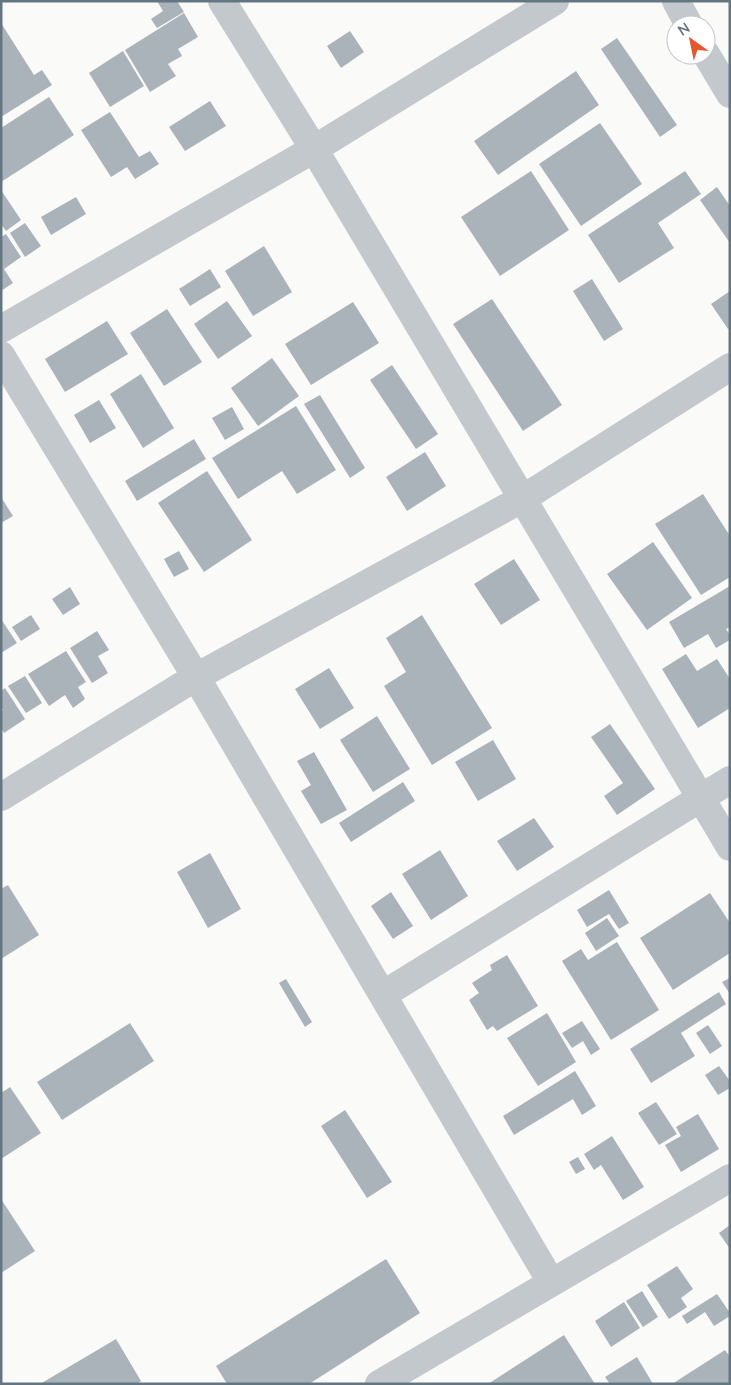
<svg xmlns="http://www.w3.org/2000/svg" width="731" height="1385" font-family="Lato,sans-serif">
  <rect width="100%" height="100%" fill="#fafaf8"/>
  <path fill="#aab3b9" d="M157,1H177L184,12L157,28L151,19L163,11Z
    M184,13L198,37L178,49L182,56L168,64L176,76L150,92L125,50Z
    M1,23L34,75L42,70L52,85L1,117Z
    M350,31L364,52L341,68L327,46Z
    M617,38L677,125L660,137L601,49Z
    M123,51L144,86L110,107L89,73Z
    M576,71L599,105L498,175L474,141Z
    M49,97L74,135L1,182V128Z
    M210,101L226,126L185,151L169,127Z
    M110,112L139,157L150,151L159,164L135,179L127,167L111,177L81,130Z
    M600,123L642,184L581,226L539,164Z
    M531,171L569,230L500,276L461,217Z
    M685,171L701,194L658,223L674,248L619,283L588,235Z
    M717,187L730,206V243L700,200Z
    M1,190L21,220L6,231L1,224Z
    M76,197L86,214L51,235L41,217Z
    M25,223L41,246L25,257L10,233Z
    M6,234L21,257L4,269L13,283L1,291V237Z
    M264,246L292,292L253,316L225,271Z
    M210,269L221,287L190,306L179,289Z
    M592,279L623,329L604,341L573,291Z
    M730,291V328L728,329L711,304Z
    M492,299L562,405L523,431L453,324Z
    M227,301L252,336L218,359L194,324Z
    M353,302L379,343L311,385L285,344Z
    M167,309L202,362L164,386L130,333Z
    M107,321L128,354L65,392L45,359Z
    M272,358L299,396L258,426L231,388Z
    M392,365L438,434L416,449L370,380Z
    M141,374L174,428L143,448L110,394Z
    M320,395L365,468L350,478L304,404Z
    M99,400L116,428L90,443L74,415Z
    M296,406L336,470L297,494L282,471L238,499L212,458Z
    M232,407L244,429L225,440L212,418Z
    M194,439L206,459L137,501L125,481Z
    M425,452L446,486L407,511L386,477Z
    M207,471L252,540L204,572L158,503Z
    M703,494L730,536V577L701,595L655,524Z
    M1,497L13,516L1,523Z
    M653,542L692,598L647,630L607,574Z
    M179,551L189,569L174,577L164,559Z
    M514,559L540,600L501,625L474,584Z
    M730,586V627L726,629L730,635V640L716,648L708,634L684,648L669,622Z
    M70,587L80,604L63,615L52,599Z
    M31,615L40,629L21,641L12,627Z
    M422,615L492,728L432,765L384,686L406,672L386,638Z
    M1,619L17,643L1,653Z
    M97,631L109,650L98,656L108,673L92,683L70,648Z
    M66,651L86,682L78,687L85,699L73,708L65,695L49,706L28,674Z
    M686,654L697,671L717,659L730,679V708L698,728L662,669Z
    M329,668L354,708L320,729L295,689Z
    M25,676L42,703L26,713L8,686Z
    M5,688L25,719L4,733L1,728V712L3,710L1,707V691Z
    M377,716L410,769L373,792L340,740Z
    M610,724L655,789L617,815L604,796L623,783L591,737Z
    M493,740L516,779L478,801L455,762Z
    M314,752L347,810L321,824L301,791L311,785L297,761Z
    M403,782L415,801L351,842L339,823Z
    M534,818L554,847L517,871L497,841Z
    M440,850L468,896L431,920L402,874Z
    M210,853L241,909L208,928L177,872Z
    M8,885L39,935L1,959V889Z
    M609,890L629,923L619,929L609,914L587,927L577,910Z
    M391,892L413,926L393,939L371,906Z
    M710,893L730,923V953L673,990L640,938Z
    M607,918L619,936L596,951L585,933Z
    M617,942L659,1010L611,1040L562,961L581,949L588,960Z
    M507,955L538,1006L497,1031L493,1026L487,1030L469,1000L479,993L472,983L492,970L490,965Z
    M730,978V994L722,982Z
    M286,979L312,1022L305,1027L279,983Z
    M719,992L726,1004L681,1033L695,1056L651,1083L630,1049Z
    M547,1013L576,1062L538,1086L507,1038Z
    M582,1021L600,1049L591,1055L583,1041L572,1048L562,1033Z
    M130,1023L154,1061L62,1120L37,1082Z
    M708,1025L722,1046L710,1054L696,1033Z
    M719,1066L730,1081V1088L718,1095L705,1075Z
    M575,1071L596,1106L582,1115L573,1099L514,1135L503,1116Z
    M10,1087L41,1133L1,1159V1093Z
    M656,1102L677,1134L659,1145L638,1113Z
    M345,1110L392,1182L367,1198L321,1126Z
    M698,1114L719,1149L681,1172L665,1145L681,1136L676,1127Z
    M612,1136L644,1187L623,1200L601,1165L594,1170L584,1154Z
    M578,1157L585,1169L576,1174L569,1162Z
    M1,1199L35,1251L1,1273Z
    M730,1225V1249L719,1233Z
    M386,1259L420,1313L309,1384H227L216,1366Z
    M677,1266L693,1289L681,1298L687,1307L669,1319L647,1285Z
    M642,1291L658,1317L643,1327L626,1301Z
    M717,1294L730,1313V1316L714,1326L705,1312L687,1324L682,1316Z
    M624,1302L640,1328L611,1347L595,1321Z
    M564,1335L595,1384H488Z
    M116,1339L141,1381L137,1384H40Z
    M725,1350L730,1357V1384H672Z
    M637,1357L653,1384H610L605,1377Z"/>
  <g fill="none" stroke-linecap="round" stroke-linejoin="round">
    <path stroke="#c3c8cc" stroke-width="28" d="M222,1L314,149L730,847
      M676,1L689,25
      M706,54L730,94
      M1,329L314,149L555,1
      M1,355L196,677L551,1282
      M1,797L196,677L522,499L730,367
      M384,994L730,780
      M379,1384L730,1178"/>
  </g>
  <rect width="731" height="1385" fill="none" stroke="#657683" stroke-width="5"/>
  <g transform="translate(691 40) rotate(327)"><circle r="24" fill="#ffffff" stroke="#c1c8cd"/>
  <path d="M0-4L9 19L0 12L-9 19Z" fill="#e4572e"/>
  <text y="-8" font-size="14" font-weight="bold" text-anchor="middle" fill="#657683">N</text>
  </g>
</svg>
